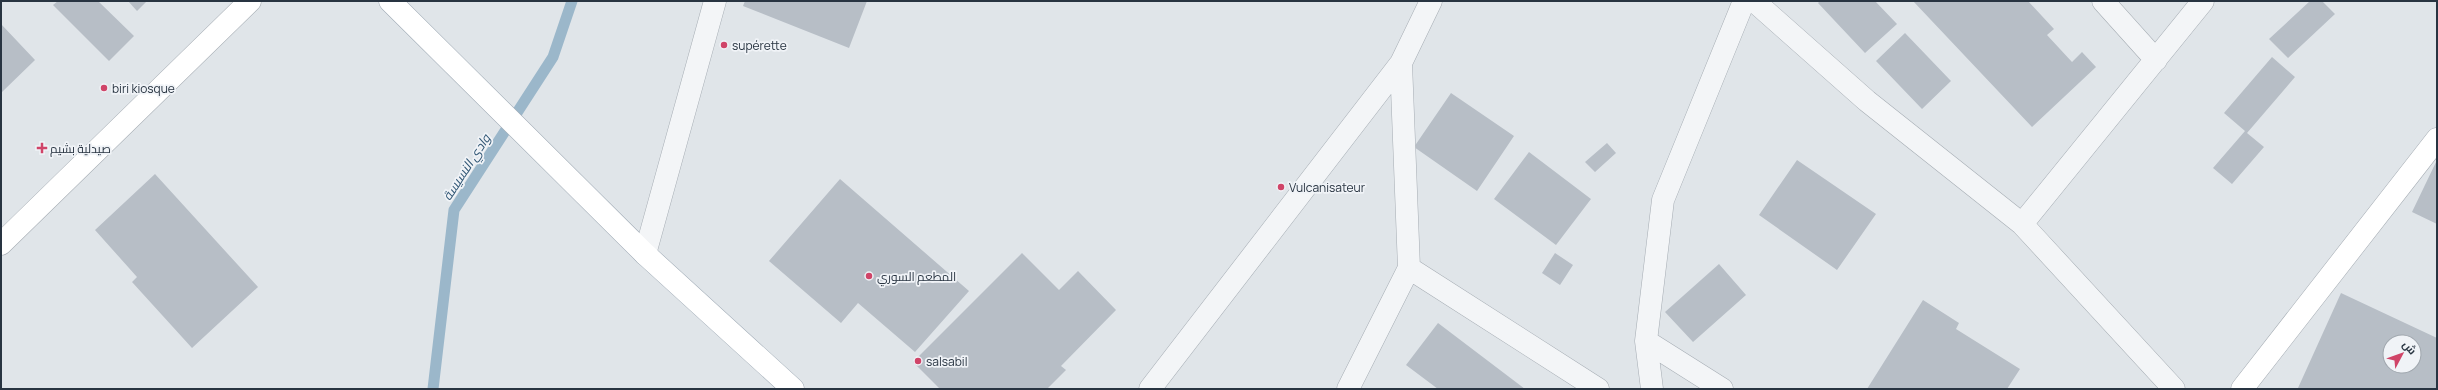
<svg xmlns="http://www.w3.org/2000/svg" width="2438" height="390" font-family="Manrope,Cairo,sans-serif">
  <rect width="100%" height="100%" fill="#e0e5e9"/>
  <g fill="none" stroke-linecap="round" stroke-linejoin="round">
    <path stroke="#9bb7ca" stroke-width="11" d="M433,389L454,210L553,57L572,1"/>
  </g>
  <path fill="#b7bec6" fill-rule="evenodd" d="M58,1H98L134,36L109,61L53,5Z
    M128,1H147L137,11Z
    M745,1H867L849,48L743,6Z
    M1820,1H1875L1897,24L1865,53L1818,3Z
    M1913,1H2028L2054,29L2047,35L2072,62L2082,52L2096,67L2032,127Z
    M2310,1H2322L2335,14L2288,58L2269,39Z
    M1,24L35,60L1,93Z
    M1905,33L1951,81L1922,109L1876,61Z
    M2272,57L2295,77L2247,133L2264,147L2232,184L2213,168L2245,131L2224,113Z
    M1451,93L1514,136L1477,191L1414,147Z
    M1607,143L1616,153L1595,172L1585,162Z
    M1529,152L1591,199L1556,245L1494,199Z
    M1797,160L1876,214L1837,270L1759,215Z
    M2437,160V224L2412,212Z
    M155,174L258,287L192,348L132,282L137,277L95,230Z
    M840,179L969,291L915,352L858,303L841,323L769,261Z
    M1022,253L1059,290L1078,271L1116,310L1061,366L1066,370L1047,389H940L913,362Z
    M1555,253L1573,265L1560,285L1542,273Z
    M1719,264L1746,295L1693,342L1665,312Z
    M2341,293L2437,338V389L2298,388ZM2390,342H2414V366H2390Z
    M1923,300L1959,323L1956,329L2020,369L2007,389H1867Z
    M1438,323L1525,389H1438L1406,365Z"/>
  <g fill="none" stroke-linecap="round" stroke-linejoin="round">
    <g stroke="#a5acb3" stroke-width="23">
      <path id="street" d="M1754,1L1867,101L2022,224
        M2103,1L2156,60
        M645,254L715,1
        M1409,268L1598,389
        M1646,341L1722,389
        M1150,389L1401,63L1431,1
        M1348,389L1409,268L1401,63
        M1652,389L1646,341L1663,200L1744,1
        M2174,389L2022,224L2203,1"/>
    </g>
    <g stroke="#a5acb3" stroke-width="23">
      <path id="secondary" d="M1,244L250,1
        M2242,389L2437,139"/>
    </g>
    <g stroke="#9faab5" stroke-width="23">
      <path id="primary" d="M390,1L645,254L793,389"/>
    </g>
    <use href="#street" stroke="#f3f5f7" stroke-width="22"/>
    <use href="#secondary" stroke="#fff" stroke-width="22"/>
    <use href="#primary" stroke="#fff" stroke-width="22"/>
  </g>
  <g fill="#d04468" stroke="#f0f3f7" stroke-width="1.5">
    <circle cx="724" cy="45" r="4"/>
    <circle cx="104" cy="88" r="4"/>
    <path d="M40 142h4v4h4v4h-4v4h-4v-4h-4v-4h4z"/>
    <circle cx="1281" cy="187" r="4"/>
    <circle cx="869" cy="276" r="4"/>
    <circle cx="918" cy="361" r="4"/>
  </g>
  <g text-anchor="middle" dominant-baseline="central" stroke-width="3.5" stroke-linejoin="round" paint-order="stroke">
    <g font-size="12" fill="#283441" stroke="#f0f3f7" text-anchor="start">
      <text x="732" y="45">supérette</text>
      <text x="112" y="88">biri kiosque</text>
      <text x="50" y="148">صيدلية بشيم</text>
      <text x="1289" y="187">Vulcanisateur</text>
      <text x="877" y="276">المطعم السوري</text>
      <text x="926" y="361">salsabil</text>
    </g>
    <g font-size="13" font-style="italic" fill="#325775" stroke="#f0f3f7">
      <text transform="translate(466 167) rotate(-57)">وادي النسيسة</text>
    </g>
  </g>
  <rect width="2438" height="390" fill="none" stroke="#283441" stroke-width="4"/>
  <g transform="translate(2402 354) rotate(49)"><circle r="19" fill="#f0f3f7" stroke="#a0a7ae"/>
  <path d="M0-3L7 15L0 10L-7 15Z" fill="#d04468"/>
  <text y="-6" font-size="11" font-weight="bold" text-anchor="middle" fill="#283441">ش</text>
  </g>
</svg>
